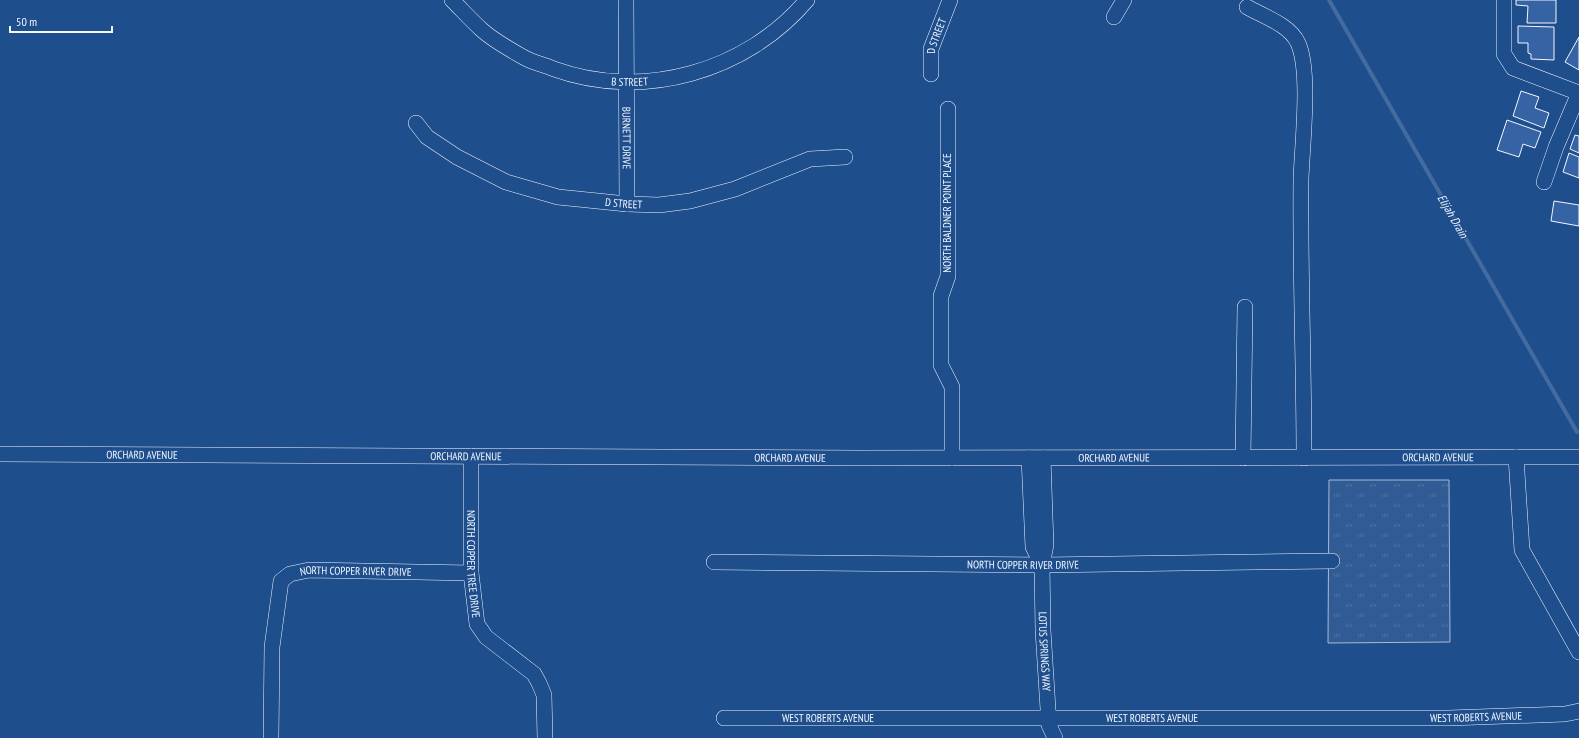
<svg xmlns="http://www.w3.org/2000/svg" width="1579" height="738" font-family="'PT Sans Narrow',sans-serif">
  <defs>
    <pattern id="park-tufts" width="24" height="20" patternUnits="userSpaceOnUse"><rect width="24" height="20" fill="#305b95"/><path d="M3 7l-1-3M5 7V3M7 7l1-3M15 17l-1-3M17 17v-4M19 17l1-3" fill="none" stroke="#4e73a5"/></pattern>
  </defs>
  <rect width="100%" height="100%" fill="#1f4e8c"/>
  <path fill="url(#park-tufts)" stroke="#a8bbd7" d="M1329,480H1449L1450,642L1328,643Z"/>
  <g fill="none" stroke-linecap="round" stroke-linejoin="round">
    <path stroke="#446ba0" stroke-width="4" d="M1329,0L1577,432"/>
  </g>
  <path fill="#3563a3" stroke="#f2f6ff" d="M1516,0H1556V23H1527L1528,6L1516,5Z
    M1518,26L1554,27V60L1531,59V54L1528,53V43H1518Z
    M1579,37V70L1565,62Z
    M1521,91L1539,97L1535,108L1549,113L1544,128L1513,116Z
    M1507,120L1541,132L1535,148L1523,144L1519,157L1497,150Z
    M1575,135L1579,136V153L1570,149Z
    M1569,153L1579,157V178L1563,172Z
    M1554,201L1579,205V226L1551,221Z"/>
  <g fill="none" stroke-linecap="round" stroke-linejoin="round">
    <g stroke="#f2f6ff" stroke-width="16">
      <g id="minor">
        <path id="s1" d="M452,0C462,10 472,21 482,30C494,41 511,50 525,58C534,63 545,65 554,69C643,101 746,72 807,0"/>
        <path id="s2" d="M626,0L627,204"/>
        <path d="M1504,0V54L1513,68L1579,93L1556,147L1544,182"/>
        <path d="M1247,7C1263,16 1290,25 1298,43C1311,71 1302,146 1301,179C1300,272 1304,365 1304,458"/>
        <path d="M1114,17L1124,0"/>
        <path id="s3" d="M931,74V49L950,0"/>
        <path d="M948,109V276L941,296V365L952,387V458"/>
        <path id="s4" d="M416,123L427,137L457,157L506,182L558,197L627,204L659,205L690,201L735,189L810,159L845,157"/>
        <path id="s5" d="M0,454L857,458L1579,457"/>
        <path id="s6" d="M471,456V573L477,624L486,637L534,674L539,683L544,695L545,738"/>
        <path d="M1516,457L1522,550L1579,652"/>
        <path d="M1029,458L1033,547L1042,565"/>
        <path id="s7" d="M1043,458L1046,545L1042,565L1043,630L1049,725L1055,738"/>
        <path d="M1243,458L1245,307"/>
        <path id="s8" d="M714,562L1042,565L1332,561"/>
        <path id="s9" d="M724,718H1449L1565,714L1579,711"/>
        <path id="s10" d="M271,738L272,647L281,581L290,574L309,570L471,573"/>
      </g>
    </g>
    <use href="#minor" stroke="#1f4e8c" stroke-width="15"/>
  </g>
  <g text-anchor="middle" dominant-baseline="central" stroke-width="3" stroke-linejoin="round" paint-order="stroke">
    <g font-size="11" fill="#f2f6ff" stroke="#1f4e8c">
      <text stroke="none"><textPath href="#s3" startOffset="39">D STREET</textPath></text>
      <text stroke="none"><textPath href="#s1" startOffset="202">B STREET</textPath></text>
      <text stroke="none"><textPath href="#s2" startOffset="138">BURNETT DRIVE</textPath></text>
      <text stroke="none"><textPath href="#s4" startOffset="229">D STREET</textPath></text>
      <text transform="translate(947 213) rotate(-90)">NORTH BALDNER POINT PLACE</text>
      <text stroke="none"><textPath href="#s5" startOffset="142">ORCHARD AVENUE</textPath></text>
      <text stroke="none"><textPath href="#s5" startOffset="466">ORCHARD AVENUE</textPath></text>
      <text stroke="none"><textPath href="#s5" startOffset="790">ORCHARD AVENUE</textPath></text>
      <text stroke="none"><textPath href="#s5" startOffset="1114">ORCHARD AVENUE</textPath></text>
      <text stroke="none"><textPath href="#s5" startOffset="1438">ORCHARD AVENUE</textPath></text>
      <text stroke="none"><textPath href="#s6" startOffset="108">NORTH COPPER TREE DRIVE</textPath></text>
      <text stroke="none"><textPath href="#s8" startOffset="309">NORTH COPPER RIVER DRIVE</textPath></text>
      <text stroke="none"><textPath href="#s10" startOffset="235">NORTH COPPER RIVER DRIVE</textPath></text>
      <text stroke="none"><textPath href="#s7" startOffset="194">LOTUS SPRINGS WAY</textPath></text>
      <text stroke="none"><textPath href="#s9" startOffset="752">WEST ROBERTS AVENUE</textPath></text>
      <text stroke="none"><textPath href="#s9" startOffset="104">WEST ROBERTS AVENUE</textPath></text>
      <text stroke="none"><textPath href="#s9" startOffset="428">WEST ROBERTS AVENUE</textPath></text>
    </g>
    <g font-size="12" font-style="italic" fill="#f2f6ff" stroke="#1f4e8c">
      <text transform="translate(1453 216) rotate(60)">Elijah Drain</text>
    </g>
  </g>
  <path d="M10 26v6h102v-6" fill="none" stroke="#f2f6ff" stroke-width="2"/>
  <text x="16" y="26" font-size="12" fill="#f2f6ff" stroke="#1f4e8c" stroke-width="3" paint-order="stroke">50 m</text>
</svg>
